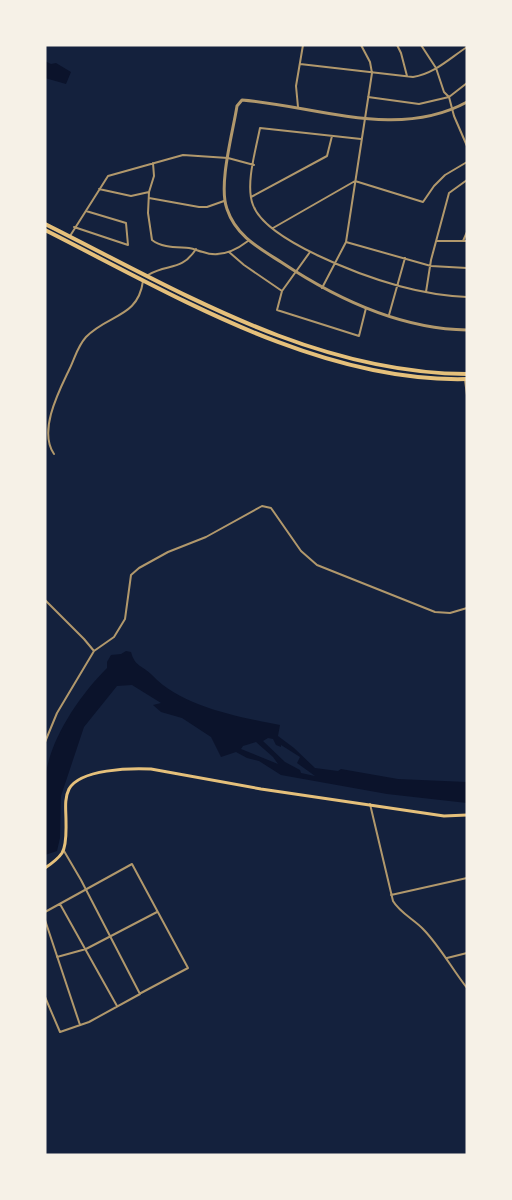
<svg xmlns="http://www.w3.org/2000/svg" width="512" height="1200" font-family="Roboto,sans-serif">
  <rect width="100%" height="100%" fill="#14213d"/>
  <path fill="#0b132b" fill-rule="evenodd" d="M45,61L51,64L56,63L71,72L66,84L45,78Z
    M126,651L131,652C135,667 142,665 152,675C182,707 239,717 280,725L278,736L294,748L315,768L338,771L341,769L398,779L467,782V803L387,794L281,775L259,761L247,758L236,752L221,757L211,737L182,718L161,712L153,705L161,703L132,685L117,686L84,727L61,796L60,838L57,851L45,855C45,831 43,805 45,780C49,740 79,696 107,668V662L111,655L121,654ZM268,738L273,739L276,745L281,747V745L300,757L297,763L315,776L301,773L300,770L285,762L263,741ZM256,742L273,757L278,764L241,749L243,746Z"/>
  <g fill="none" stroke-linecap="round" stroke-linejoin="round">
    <path stroke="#b1986c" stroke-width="2" d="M397,45L401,53L407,76
      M421,45L436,68L444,92L449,97L454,116L467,146
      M300,64L413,77C434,74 450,58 467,47
      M368,97L419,104L449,97L467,83
      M298,107L296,86L303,45
      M361,139L260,128C256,149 245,185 253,205C266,241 363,276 399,286C421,292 444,296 467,297
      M153,163L154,176L149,192L148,213L152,240C162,248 177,247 189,248C195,249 198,251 203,252C219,258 235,251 248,241
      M99,189L131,196L149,192
      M251,197L327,156L332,136
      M149,198L199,207H207L224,201
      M74,227L128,245L126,223L86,211
      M273,228L355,181L423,202L434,186L445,175L467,162
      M70,236L108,176L183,155L228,158L254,165
      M437,241H467
      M463,241L467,232
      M346,242L431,266L467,268
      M229,252L244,265L282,291
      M310,252L282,291L277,310L359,336L366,308
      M148,275C168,263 181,272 196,249
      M322,288L346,242L372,73L370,62L361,45
      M426,292L431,260L449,193L467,180
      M389,315L405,258
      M465,380L467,395
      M54,454C38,431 59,391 69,370C75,358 77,347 86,337C108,314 138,318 143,281
      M45,600L84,639L94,651L57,713L45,742
      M94,651L114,637L125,619L131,575L139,568L168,552L206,537L262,506L271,508L301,551L317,565L435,612L450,613L467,608
      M370,804L393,901C400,913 415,920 424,930C441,948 452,969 467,988
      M391,895L467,878
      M60,904L117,1006
      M45,912L132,864L188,968L141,993
      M45,920L80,1025
      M57,957L86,949L157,912
      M447,958L467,953
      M45,997L60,1032L89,1022L140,994L81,880L64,851"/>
    <path stroke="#b1986c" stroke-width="3" d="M467,102C398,140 316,106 242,100L237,106C233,132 218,185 227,209C236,236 259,248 281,262C335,298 400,329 467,330"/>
    <path stroke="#e5c07b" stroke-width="3" d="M45,868C51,864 58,859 62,853C67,845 66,830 66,821C66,810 64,799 69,789C80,769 131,768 151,769L261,789L444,816L467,815"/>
    <path stroke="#e5c07b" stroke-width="4" d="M45,224C179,291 313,373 467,374
      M45,230C174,295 319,383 467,379"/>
  </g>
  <rect width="512" height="1200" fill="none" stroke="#f6f1e7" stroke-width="93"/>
</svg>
